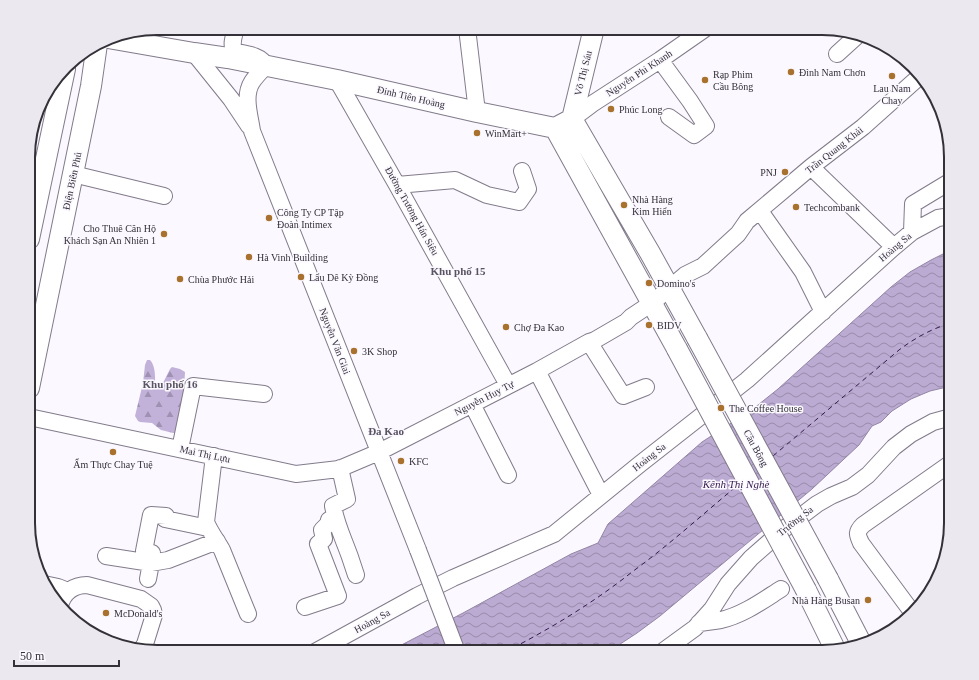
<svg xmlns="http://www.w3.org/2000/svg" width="979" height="680" font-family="Georgia,serif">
  <defs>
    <pattern id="forest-firs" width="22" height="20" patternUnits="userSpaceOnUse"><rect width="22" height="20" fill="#c2b1d9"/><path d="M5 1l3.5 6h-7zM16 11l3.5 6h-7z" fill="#9e91b1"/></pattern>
    <pattern id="water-waves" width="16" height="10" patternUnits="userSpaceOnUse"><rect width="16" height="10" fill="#bbaad2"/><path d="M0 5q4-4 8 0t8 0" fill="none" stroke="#998bab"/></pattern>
  </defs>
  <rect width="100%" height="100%" fill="#fbf8ff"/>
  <path fill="url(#forest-firs)" d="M147,360H150C156,366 155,379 155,387L157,389H159L161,387L170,369L172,367L180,369L185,372L184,389L176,433H173L161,430L152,423L140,422L138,421L135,416L143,383L145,365Z"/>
  <path fill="url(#water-waves)" stroke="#9286a4" d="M951,250V386L930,391L911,399L892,411L881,422L872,426L859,445L812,489L660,616L637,633L608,652H388L463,613L571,554L598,543L608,524L702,442L753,409L778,389L891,287L910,272L931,260Z"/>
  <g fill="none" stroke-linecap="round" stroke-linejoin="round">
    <path stroke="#351c4d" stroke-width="1" stroke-dasharray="5 4" stroke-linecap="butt" d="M773,456L899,350C915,338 931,329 951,323
      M505,652C550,629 593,603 632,572C669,545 703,514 738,485"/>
    <g stroke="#827b8b" stroke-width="18">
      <path id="minor" d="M236,28C234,36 230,45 235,52C246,54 261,55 266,66C261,71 256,76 252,82C243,96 250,116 252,131L418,550
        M467,28L477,112
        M194,53L231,99L249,126
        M837,54L859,34
        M660,60L690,101L706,126L694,135L669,117
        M337,80L397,185L508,385
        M572,119L592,104L660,60L706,28
        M811,167L894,247
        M73,174L164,196
        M397,185L455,180L487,195L519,202L528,189L522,171
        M760,211L803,272L823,312
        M912,232L913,204L951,181
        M589,342L623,396L646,387
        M537,371L601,495
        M472,404L508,475
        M29,417L296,474L339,469L379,452L537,371L589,342L595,340L626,322L631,317L652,303L685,275L703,266L738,234L747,221L811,167L863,127L919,77
        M180,449L193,386L264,394
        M214,456L206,522C210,532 217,541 222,550L248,614
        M340,468L347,499L333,506C336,524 344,540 350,557C352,563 354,569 356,575
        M106,556L151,563L168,560L217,541
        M148,579L151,563L152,553L144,551L151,515L166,516L165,519L208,528
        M44,584L58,587L68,591
        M60,605C64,592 74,585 87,585L141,599L151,606L153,610L154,615L145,644L141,650
        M305,607L338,596L318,544L324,539L322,530L328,524L329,520L335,517
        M912,612L861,543C857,534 856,532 863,525L951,463
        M699,623C707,622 714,621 721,620C743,615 762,601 781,589
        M315,652L417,596L453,578L554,534L640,464L747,380L894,247L912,232L938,218L951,216
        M662,652L695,628L712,609L728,584L751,558L784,529L817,504L831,496L852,487L868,475L894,447L911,434L933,422L951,417"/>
    </g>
    <g stroke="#827b8b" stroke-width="22">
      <path id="major" d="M108,38L194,53L228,58L337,80L477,112L555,128L572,119
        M572,119L650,253L697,338
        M572,119L594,28
        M555,128L677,349
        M29,239L65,69
        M29,388L91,86L97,44
        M828,579L861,643
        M806,590L835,649"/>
    </g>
    <use href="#minor" stroke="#fff" stroke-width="16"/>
    <use href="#major" stroke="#fff" stroke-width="20"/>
    <g stroke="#827b8b" stroke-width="18" stroke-linecap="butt">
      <path id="minor-bridge" d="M418,550L457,652"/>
    </g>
    <g stroke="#827b8b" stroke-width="22" stroke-linecap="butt">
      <path id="major-bridge" d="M697,338L828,579
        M677,349L806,590"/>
    </g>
    <use href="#minor-bridge" stroke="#fff" stroke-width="16"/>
    <use href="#major-bridge" stroke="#fff" stroke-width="20"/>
  </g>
  <g fill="#a9712e" stroke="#fbf8ff" stroke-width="1.5">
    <circle cx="791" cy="72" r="4"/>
    <circle cx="892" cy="76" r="4"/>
    <circle cx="705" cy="80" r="4"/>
    <circle cx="611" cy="109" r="4"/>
    <circle cx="477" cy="133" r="4"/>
    <circle cx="785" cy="172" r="4"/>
    <circle cx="624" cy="205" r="4"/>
    <circle cx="796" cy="207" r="4"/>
    <circle cx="269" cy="218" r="4"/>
    <circle cx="164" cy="234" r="4"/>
    <circle cx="249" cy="257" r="4"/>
    <circle cx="301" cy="277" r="4"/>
    <circle cx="180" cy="279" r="4"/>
    <circle cx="649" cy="283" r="4"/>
    <circle cx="649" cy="325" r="4"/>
    <circle cx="506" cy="327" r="4"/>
    <circle cx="354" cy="351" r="4"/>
    <circle cx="721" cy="408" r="4"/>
    <circle cx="113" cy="452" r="4"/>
    <circle cx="401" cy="461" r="4"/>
    <circle cx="868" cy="600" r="4"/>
    <circle cx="106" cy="613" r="4"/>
  </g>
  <g text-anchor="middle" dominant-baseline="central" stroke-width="3" stroke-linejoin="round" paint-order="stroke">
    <g font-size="10" fill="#343138" stroke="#fbf8ff" text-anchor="start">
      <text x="799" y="72">Đình Nam Chơn</text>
      <text x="713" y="74">Rạp Phim<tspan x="713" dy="12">Cầu Bông</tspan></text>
      <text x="892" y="88" text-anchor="middle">Lau Nam<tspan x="892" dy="12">Chay</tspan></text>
      <text x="619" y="109">Phúc Long</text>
      <text x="485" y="133">WinMart+</text>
      <text x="777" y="172" text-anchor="end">PNJ</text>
      <text x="632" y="199">Nhà Hàng<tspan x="632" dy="12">Kim Hiển</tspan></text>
      <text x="804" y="207">Techcombank</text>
      <text x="277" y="212">Công Ty CP Tập<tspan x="277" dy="12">Đoàn Intimex</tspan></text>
      <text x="156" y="228" text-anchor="end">Cho Thuê Căn Hộ<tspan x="156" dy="12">Khách Sạn An Nhiên 1</tspan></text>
      <text x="257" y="257">Hà Vinh Building</text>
      <text x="309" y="277">Lẩu Dê Kỳ Đồng</text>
      <text x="188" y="279">Chùa Phước Hải</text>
      <text x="657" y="283">Domino's</text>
      <text x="657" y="325">BIDV</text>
      <text x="514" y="327">Chợ Đa Kao</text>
      <text x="362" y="351">3K Shop</text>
      <text x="729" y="408">The Coffee House</text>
      <text x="409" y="461">KFC</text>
      <text x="113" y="464" text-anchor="middle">Ẩm Thực Chay Tuệ</text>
      <text x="860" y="600" text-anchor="end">Nhà Hàng Busan</text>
      <text x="114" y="613">McDonald's</text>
    </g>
    <g font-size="10" fill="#343138" stroke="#fbf8ff">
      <text transform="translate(583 73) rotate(-76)">Võ Thị Sáu</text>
      <text transform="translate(639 73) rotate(-33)">Nguyễn Phi Khanh</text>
      <text transform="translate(411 97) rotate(13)">Đinh Tiên Hoàng</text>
      <text transform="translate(834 150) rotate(-38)">Trần Quang Khải</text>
      <text transform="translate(72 181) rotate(-78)">Ðiện Biên Phủ</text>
      <text transform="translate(412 211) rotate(61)">Đường Trương Hán Siêu</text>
      <text transform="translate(895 247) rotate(-40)">Hoàng Sa</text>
      <text transform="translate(335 341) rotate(69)">Nguyễn Văn Giai</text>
      <text transform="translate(484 398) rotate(-27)">Nguyễn Huy Tự</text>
      <text transform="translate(756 448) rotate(61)">Cầu Bông</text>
      <text transform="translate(205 454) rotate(12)">Mai Thị Lựu</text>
      <text transform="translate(649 457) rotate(-38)">Hoàng Sa</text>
      <text transform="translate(795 521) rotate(-38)">Trường Sa</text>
      <text transform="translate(372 621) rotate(-29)">Hoàng Sa</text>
    </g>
    <g font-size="11" font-weight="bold" fill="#595362" stroke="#fbf8ff">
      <text x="458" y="271">Khu phố 15</text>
      <text x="170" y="384">Khu phố 16</text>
      <text x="386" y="431">Đa Kao</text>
    </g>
    <g font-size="11" font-style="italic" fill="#351c4d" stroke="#fbf8ff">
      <text x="736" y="484">Kênh Thị Nghè</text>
    </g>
  </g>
  <path d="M0 0H979V680H0ZM157 35H822A122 122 0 0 1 944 157V523A122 122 0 0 1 822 645H157A122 122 0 0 1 35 523V157A122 122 0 0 1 157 35Z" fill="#ebe8ef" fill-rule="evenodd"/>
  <path fill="none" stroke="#343138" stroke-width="2" d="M157 35H822A122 122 0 0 1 944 157V523A122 122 0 0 1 822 645H157A122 122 0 0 1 35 523V157A122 122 0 0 1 157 35Z"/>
  <path d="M14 660v6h105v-6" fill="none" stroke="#343138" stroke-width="2"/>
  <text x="20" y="660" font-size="12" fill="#343138" stroke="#fbf8ff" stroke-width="3" paint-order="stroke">50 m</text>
</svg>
